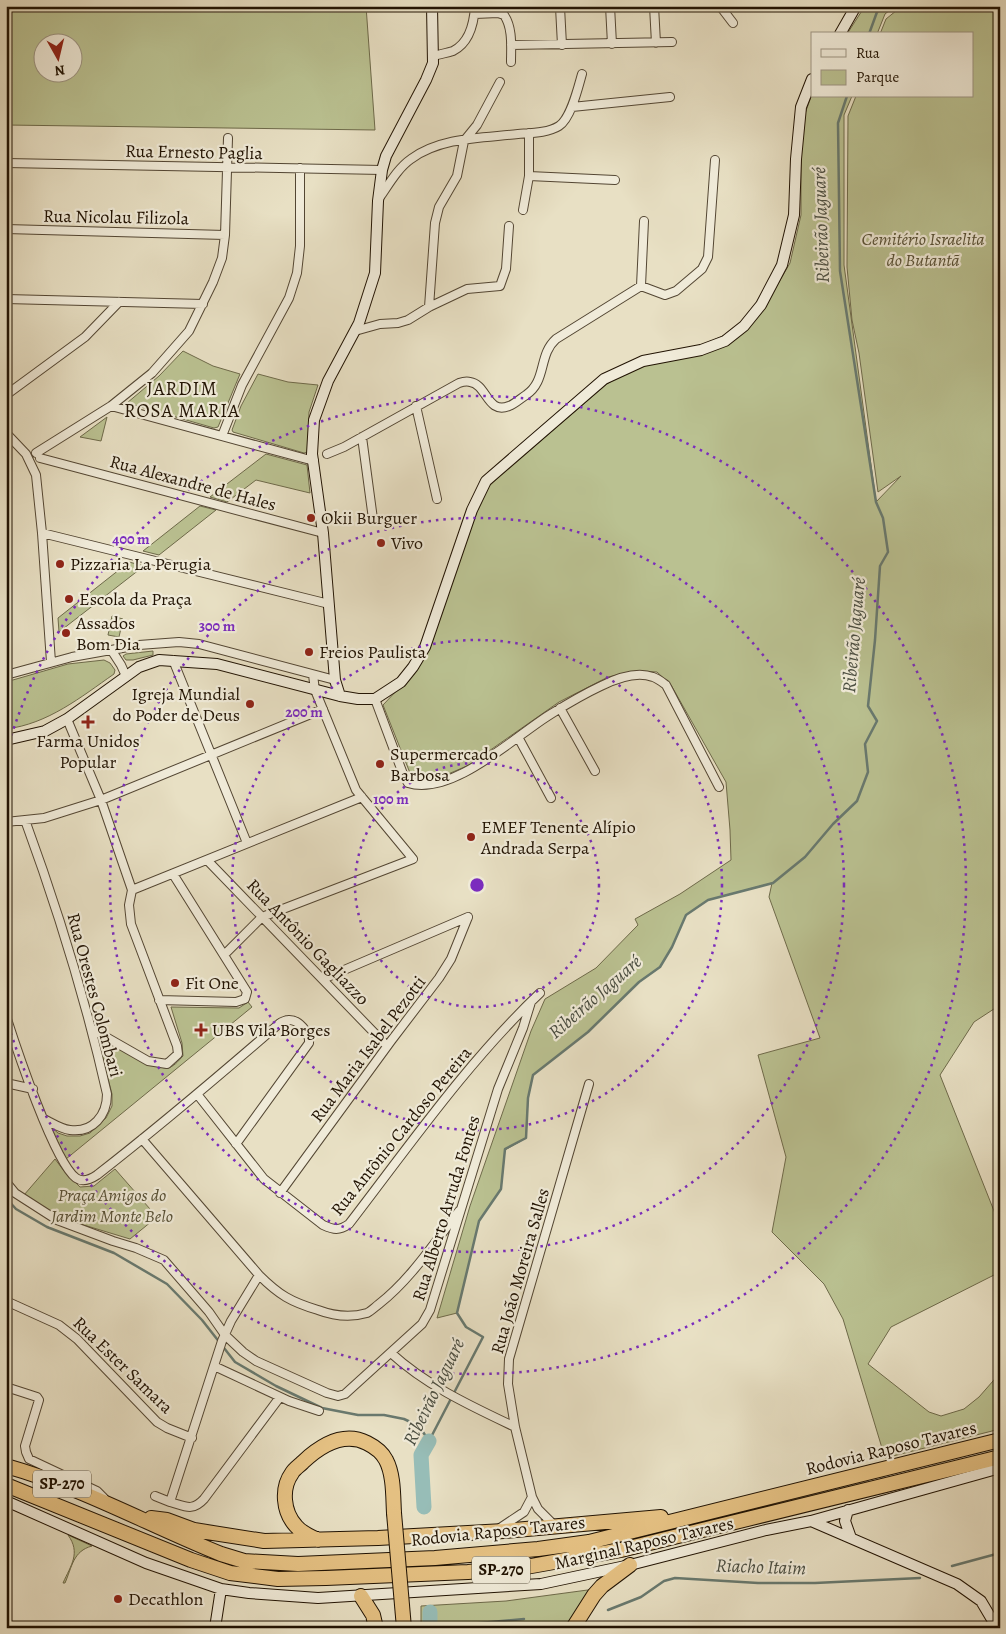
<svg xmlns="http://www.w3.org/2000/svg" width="1006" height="1634" font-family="Alegreya,serif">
  <rect width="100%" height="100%" fill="#e8e0c4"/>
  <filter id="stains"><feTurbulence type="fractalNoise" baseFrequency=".004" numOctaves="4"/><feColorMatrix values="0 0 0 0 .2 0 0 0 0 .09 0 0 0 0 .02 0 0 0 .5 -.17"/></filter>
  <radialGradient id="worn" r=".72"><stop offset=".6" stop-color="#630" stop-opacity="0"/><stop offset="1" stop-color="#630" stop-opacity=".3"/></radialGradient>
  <path fill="#bac191" stroke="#6e6a4a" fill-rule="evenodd" d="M6,6H366L375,130L6,125ZM42,42H72V72H42Z
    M865,6H895L885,14L877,34H847Z
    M902,6H1000V1005L974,1022L940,1075L1000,1226V1272L891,1327L868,1364L929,1412L941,1416L964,1409L979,1397L1000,1373V1429L885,1458L843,1319L824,1284L772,1232L786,1157L758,1055L820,1038L769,897L772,883L708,900L686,915L672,947L660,967L639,982L588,1032L533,1075L528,1098L526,1138L505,1150L501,1189L479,1221L457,1313L437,1318L470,1206L531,1031L545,999L596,968L638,925L635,919L680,894L731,860L730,830L726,782L671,685L657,672L636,671L608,677L559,702L469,765L439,778H412L383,705L417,669L485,490L504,472L607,384L643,362L687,352L736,330L767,303L790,263L801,215V125L812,94V96H852L844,115V265L876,502L901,476L878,492L859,353L852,320L847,267L848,116L856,96H972V34H880L886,19Z
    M183,351L213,366L240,374L218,427L214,428L127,403L159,376Z
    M258,374L288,382L318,385L309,412L308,452L304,453L233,432L232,430L241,406Z
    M107,417L101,441L80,437Z
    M266,454L307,465L310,493L256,480L227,502L210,497Z
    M200,506L216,510L159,555L143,551Z
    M129,562L144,566L59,632L58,618Z
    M112,616L123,619L119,637L108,635Z
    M153,651V655L133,660H126L123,656L126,654Z
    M104,660L110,663L115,670L114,674C81,697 48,724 6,729V682L68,664Z
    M248,1002L252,1007L66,1159L50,1126L58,1133L67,1136H80L90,1133L106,1118L112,1106V1094L97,1036C110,1042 155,1069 167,1068C174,1067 178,1061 183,1056L182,1043L171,1007L239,1008Z
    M55,1159L64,1171L80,1187L94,1186L115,1169L157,1217L130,1239L64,1219L24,1195Z
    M68,1535L92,1546C73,1551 72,1567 65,1583H63C71,1565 81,1553 68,1535Z
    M595,1589L568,1628H421V1606L506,1601Z"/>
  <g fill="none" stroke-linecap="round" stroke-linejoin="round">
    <path stroke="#68796f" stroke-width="2.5" d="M869,34L877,12L883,6
      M6,1198L16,1209L47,1227L114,1253L167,1284L202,1320L235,1362L276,1386L322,1408L358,1415H384L404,1419L419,1426L429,1441L483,1337L466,1327L457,1313L479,1221L501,1189L505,1149L526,1138L528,1098L533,1075L588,1032L639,982L660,967L672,947L686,915L708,900L773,883L805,857L833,824L857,801L868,772L865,744L877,721L868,706L875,640L880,566L888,552L883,518L876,502L840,271L838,123L847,96
      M952,1566L1000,1553
      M608,1610L641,1597L664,1581L675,1578L758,1583H815L920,1578
      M442,1628L446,1626L524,1619"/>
    <path stroke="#97bdb7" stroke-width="15" d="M424,1507L421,1455L429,1441
      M430,1628V1612"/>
    <g stroke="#534633" stroke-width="10">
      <path id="street" d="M610,6L612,44
        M654,6L656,43
        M720,6L733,23
        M560,7L562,45
        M475,14L498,13L504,15C513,28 511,47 511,62
        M511,45L672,42
        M434,56C440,54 447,53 453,51C469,43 474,23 475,6
        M572,107L670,97
        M6,163L382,170
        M529,176L615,180
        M380,197C389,184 398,168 411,159C441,137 483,138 518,134C531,133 548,133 559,126C571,118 578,88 582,74
        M523,210L529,176V133
        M6,229L225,235
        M641,286L644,221
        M6,299L203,304
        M429,307L435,223L439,207L457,176L464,141L477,125L500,82
        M355,331L380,324L398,323L408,320L429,307L467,289L500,286L506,269L509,226
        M6,395L85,337L119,302
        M111,406L314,461
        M416,406L437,499
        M6,433L26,454L36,475L42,533L51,662
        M222,436L242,385L289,298L297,273L300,246V168
        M362,437L373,519
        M36,453L111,406L152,373L189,331L213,282L222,258L225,235L228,138
        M327,454L344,447L459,383C462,382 467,381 470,382C487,384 487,415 509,406C515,404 521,398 526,395C547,381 538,355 556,339L641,286L665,295L676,291L702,269L708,257L715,160
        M40,458L323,533
        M42,533L329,604
        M112,651L121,665L126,676
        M173,660L247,843
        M6,675L72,657L139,645L179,642L199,644L335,680
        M375,699L403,774L408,783C452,797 515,736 551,714C567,704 584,694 601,686C615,679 637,671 653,677C657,678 662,682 666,685L719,787
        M560,708L595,771
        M67,719L101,800L132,890
        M518,737L551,798
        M25,820C58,910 86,1001 107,1094C107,1115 93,1133 70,1130C61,1129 52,1123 44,1119
        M6,822L44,818L101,800L323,709
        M207,860L387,1046
        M132,890L362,797
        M224,955L262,917L413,859L356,790L315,690L313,675
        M323,979L468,917
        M159,1000L236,1002L245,999L247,992L173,874
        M6,1016C16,1047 54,1162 76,1178C83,1183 91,1179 97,1175C160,1126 220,1075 280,1023C281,1022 287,1020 288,1020C299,1019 310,1033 309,1043L236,1144
        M92,1029L148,1061L167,1064L178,1054L177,1046L131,924L129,905L132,890
        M6,1083L33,1089
        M197,1094L264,1179L323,1225C334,1230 339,1231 349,1224C409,1146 469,1060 540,993
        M142,1139L259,1275C279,1295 291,1302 318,1310C334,1316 350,1318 367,1313C371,1311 375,1307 379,1304C411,1279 434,1243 459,1211
        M6,1182L15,1193L57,1220L113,1241L136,1248L164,1260L209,1312L225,1335L243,1352L256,1361L327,1393L338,1396L345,1394L422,1324L430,1310L498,1089L523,1028L531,1002
        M280,1193L391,1041L439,978L451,959L468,917
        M259,1275L231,1321L222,1341L170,1502C185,1506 192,1512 204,1499L280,1397
        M6,1301L59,1325L77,1339L157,1422L167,1428L192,1438
        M391,1353C427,1386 471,1406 515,1427
        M214,1366L289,1401L319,1411
        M6,1387L37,1397L39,1400L25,1446L26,1452L29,1459L97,1491L104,1498
        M155,1496L170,1502
        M556,1527L538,1509L532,1497L515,1427L508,1384L509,1359L589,1084
        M500,1528L524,1512L532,1497"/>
    </g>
    <g stroke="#211303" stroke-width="12">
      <path id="secondary" d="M840,34L856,6
        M340,696L335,680L323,533L312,454L314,420L328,381L359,323L375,273L378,201L382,170L386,156L426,80L433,63L432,6
        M6,740L45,731L67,719L139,667L159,660L217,664L340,696L358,699H375L401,682L413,667L425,647L472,510L486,481L604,379L643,361L701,350L725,341L744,326L761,305L782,265L794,215L796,159L801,107L812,79
        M6,1501L146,1563L221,1589L249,1593L318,1598L541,1584L630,1565L766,1530L811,1521L1000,1468
        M848,1510L845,1521L851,1538
        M811,1521L957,1584L981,1601L997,1628
        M215,1628L221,1589"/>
    </g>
    <g stroke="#211303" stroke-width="16">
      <path id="highway" d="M6,1466C81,1487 149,1525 221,1554L244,1561L298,1564L435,1558L538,1549L589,1542L1000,1440
        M6,1485L191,1560L230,1573L278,1579L326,1578L468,1572L526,1567L621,1550L1000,1457
        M151,1518L167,1520L194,1530L264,1541L378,1538L504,1531L661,1517
        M318,1540C311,1537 301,1532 296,1526C283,1512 281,1488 292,1473C294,1469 299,1466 303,1462C320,1446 343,1431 367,1443C375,1447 382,1452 386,1460C394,1475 393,1497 394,1513
        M361,1596L373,1615L376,1628
        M573,1628L594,1595L602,1586L630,1565"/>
    </g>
    <use href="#street" stroke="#f0ebd9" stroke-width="8"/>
    <use href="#secondary" stroke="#f0ebd9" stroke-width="10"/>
    <use href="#highway" stroke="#e4c082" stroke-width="14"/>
    <g stroke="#211303" stroke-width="16" stroke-linecap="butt">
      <path id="highway-bridge" d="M394,1513L404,1628"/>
    </g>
    <use href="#highway-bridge" stroke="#e4c082" stroke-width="14"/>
  </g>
  <g fill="none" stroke="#7b2cbf" stroke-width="2.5" stroke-dasharray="2.5 5">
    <circle cx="477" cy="885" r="122"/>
    <circle cx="477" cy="885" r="245"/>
    <circle cx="477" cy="885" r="367"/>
    <path d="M7 750A489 489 0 1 1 7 1020"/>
  </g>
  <g fill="#8f2418" stroke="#f0ebd9" stroke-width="2">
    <circle cx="311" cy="518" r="5"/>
    <circle cx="381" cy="543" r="5"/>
    <circle cx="60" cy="564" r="5"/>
    <circle cx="69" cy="599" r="5"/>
    <circle cx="66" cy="633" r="5"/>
    <circle cx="309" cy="652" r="5"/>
    <circle cx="250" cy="704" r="5"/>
    <path d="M85.5 714.5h5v5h5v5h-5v5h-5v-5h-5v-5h5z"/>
    <circle cx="380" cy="764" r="5"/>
    <circle cx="471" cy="837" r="5"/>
    <circle cx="175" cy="983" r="5"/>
    <path d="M198.5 1022.5h5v5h5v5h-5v5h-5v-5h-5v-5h5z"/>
    <circle cx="118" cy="1599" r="5"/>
  </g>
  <g text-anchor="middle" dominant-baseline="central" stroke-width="4.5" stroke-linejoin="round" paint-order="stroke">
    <g fill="#f0ebd9" stroke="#5f5443" stroke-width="1">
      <rect x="33" y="1470.5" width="58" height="27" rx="4"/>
      <rect x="472" y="1556.5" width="58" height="27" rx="4"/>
    </g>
    <g font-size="16" font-weight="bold" fill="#211303">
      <text x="62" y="1484">SP-270</text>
      <text x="501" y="1570">SP-270</text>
    </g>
    <g font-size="18" fill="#211303" stroke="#f0ebd9">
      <text transform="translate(194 152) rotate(1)">Rua Ernesto Paglia</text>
      <text transform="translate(116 217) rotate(1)">Rua Nicolau Filizola</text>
      <text transform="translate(193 483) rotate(15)">Rua Alexandre de Hales</text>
      <text transform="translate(308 942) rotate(46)">Rua Antônio Gagliazzo</text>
      <text transform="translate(95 995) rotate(75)">Rua Orestes Colombari</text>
      <text transform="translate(368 1049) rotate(-53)">Rua Maria Isabel Pezotti</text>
      <text transform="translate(401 1131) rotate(-51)">Rua Antônio Cardoso Pereira</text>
      <text transform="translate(446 1208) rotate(-73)">Rua Alberto Arruda Fontes</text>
      <text transform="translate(520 1271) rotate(-74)">Rua João Moreira Salles</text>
      <text transform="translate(123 1365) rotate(44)">Rua Ester Samara</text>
      <text transform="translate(891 1448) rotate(-14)">Rodovia Raposo Tavares</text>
      <text transform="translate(498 1531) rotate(-6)">Rodovia Raposo Tavares</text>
      <text transform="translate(644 1543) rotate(-13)">Marginal Raposo Tavares</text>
    </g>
    <g font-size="18" font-style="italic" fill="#575035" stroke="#f0ebd9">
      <text x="923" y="239">Cemitério Israelita<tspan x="923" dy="21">do Butantã</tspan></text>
      <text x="112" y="1195">Praça Amigos do<tspan x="112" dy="21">Jardim Monte Belo</tspan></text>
    </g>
    <g font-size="18" fill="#211303" stroke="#f0ebd9" text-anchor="start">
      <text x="321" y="518">Okii Burguer</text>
      <text x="391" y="543">Vivo</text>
      <text x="70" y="564">Pizzaria La Perugia</text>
      <text x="79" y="599">Escola da Praça</text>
      <text x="76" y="623">Assados<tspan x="76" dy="21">Bom Dia</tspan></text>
      <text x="319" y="652">Freios Paulista</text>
      <text x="240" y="694" text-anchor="end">Igreja Mundial<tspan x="240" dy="21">do Poder de Deus</tspan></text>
      <text x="88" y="741" text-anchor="middle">Farma Unidos<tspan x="88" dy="21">Popular</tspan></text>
      <text x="390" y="754">Supermercado<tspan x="390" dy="21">Barbosa</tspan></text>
      <text x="481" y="827">EMEF Tenente Alípio<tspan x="481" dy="21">Andrada Serpa</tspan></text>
      <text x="185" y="983">Fit One</text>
      <text x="212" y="1030">UBS Vila Borges</text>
      <text x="128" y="1599">Decathlon</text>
    </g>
    <g font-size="19" font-style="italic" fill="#4a4e42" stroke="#f0ebd9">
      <text transform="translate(821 225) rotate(-92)">Ribeirão Jaguaré</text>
      <text transform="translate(854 635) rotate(-85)">Ribeirão Jaguaré</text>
      <text transform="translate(595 997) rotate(-41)">Ribeirão Jaguaré</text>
      <text transform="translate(434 1392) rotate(-64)">Ribeirão Jaguaré</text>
      <text transform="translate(761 1567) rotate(2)">Riacho Itaim</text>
    </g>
    <g font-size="19" letter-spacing="1" fill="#211303" stroke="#f0ebd9">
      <text x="182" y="389">JARDIM<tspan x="182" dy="22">ROSA MARIA</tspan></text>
    </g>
  </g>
  <circle cx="477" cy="885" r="8" fill="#7b2cbf" stroke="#f0ebd9" stroke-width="2.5"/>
  <g font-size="15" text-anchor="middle" font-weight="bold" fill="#7b2cbf" stroke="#f0ebd9" stroke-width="4.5" stroke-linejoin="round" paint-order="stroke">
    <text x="131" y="544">400 m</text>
    <text x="217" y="631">300 m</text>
    <text x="304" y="717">200 m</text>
    <text x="391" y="804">100 m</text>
  </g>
  <rect width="1006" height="1634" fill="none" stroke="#e8e0c4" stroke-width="25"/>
  <rect x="8" y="8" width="991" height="1619" fill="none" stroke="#211303" stroke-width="2.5"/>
  <rect x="12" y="12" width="981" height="1609" fill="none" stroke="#211303"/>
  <rect x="811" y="32" width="162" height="65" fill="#f0ebd9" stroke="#9d9583"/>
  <rect x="821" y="49" width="25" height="8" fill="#f0ebd9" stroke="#9d9583"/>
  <text x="856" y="58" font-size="15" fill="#211303">Rua</text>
  <rect x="821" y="70" width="25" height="15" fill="#bac191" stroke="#9d9583"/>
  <text x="856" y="82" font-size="15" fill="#211303">Parque</text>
  <g transform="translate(58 58) rotate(172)"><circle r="24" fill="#f0ebd9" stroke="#9d9583"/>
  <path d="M0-4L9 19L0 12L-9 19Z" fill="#8f2418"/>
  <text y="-8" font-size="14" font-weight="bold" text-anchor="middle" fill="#211303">N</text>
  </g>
  <rect width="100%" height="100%" filter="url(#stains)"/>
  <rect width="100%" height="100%" fill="url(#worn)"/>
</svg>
